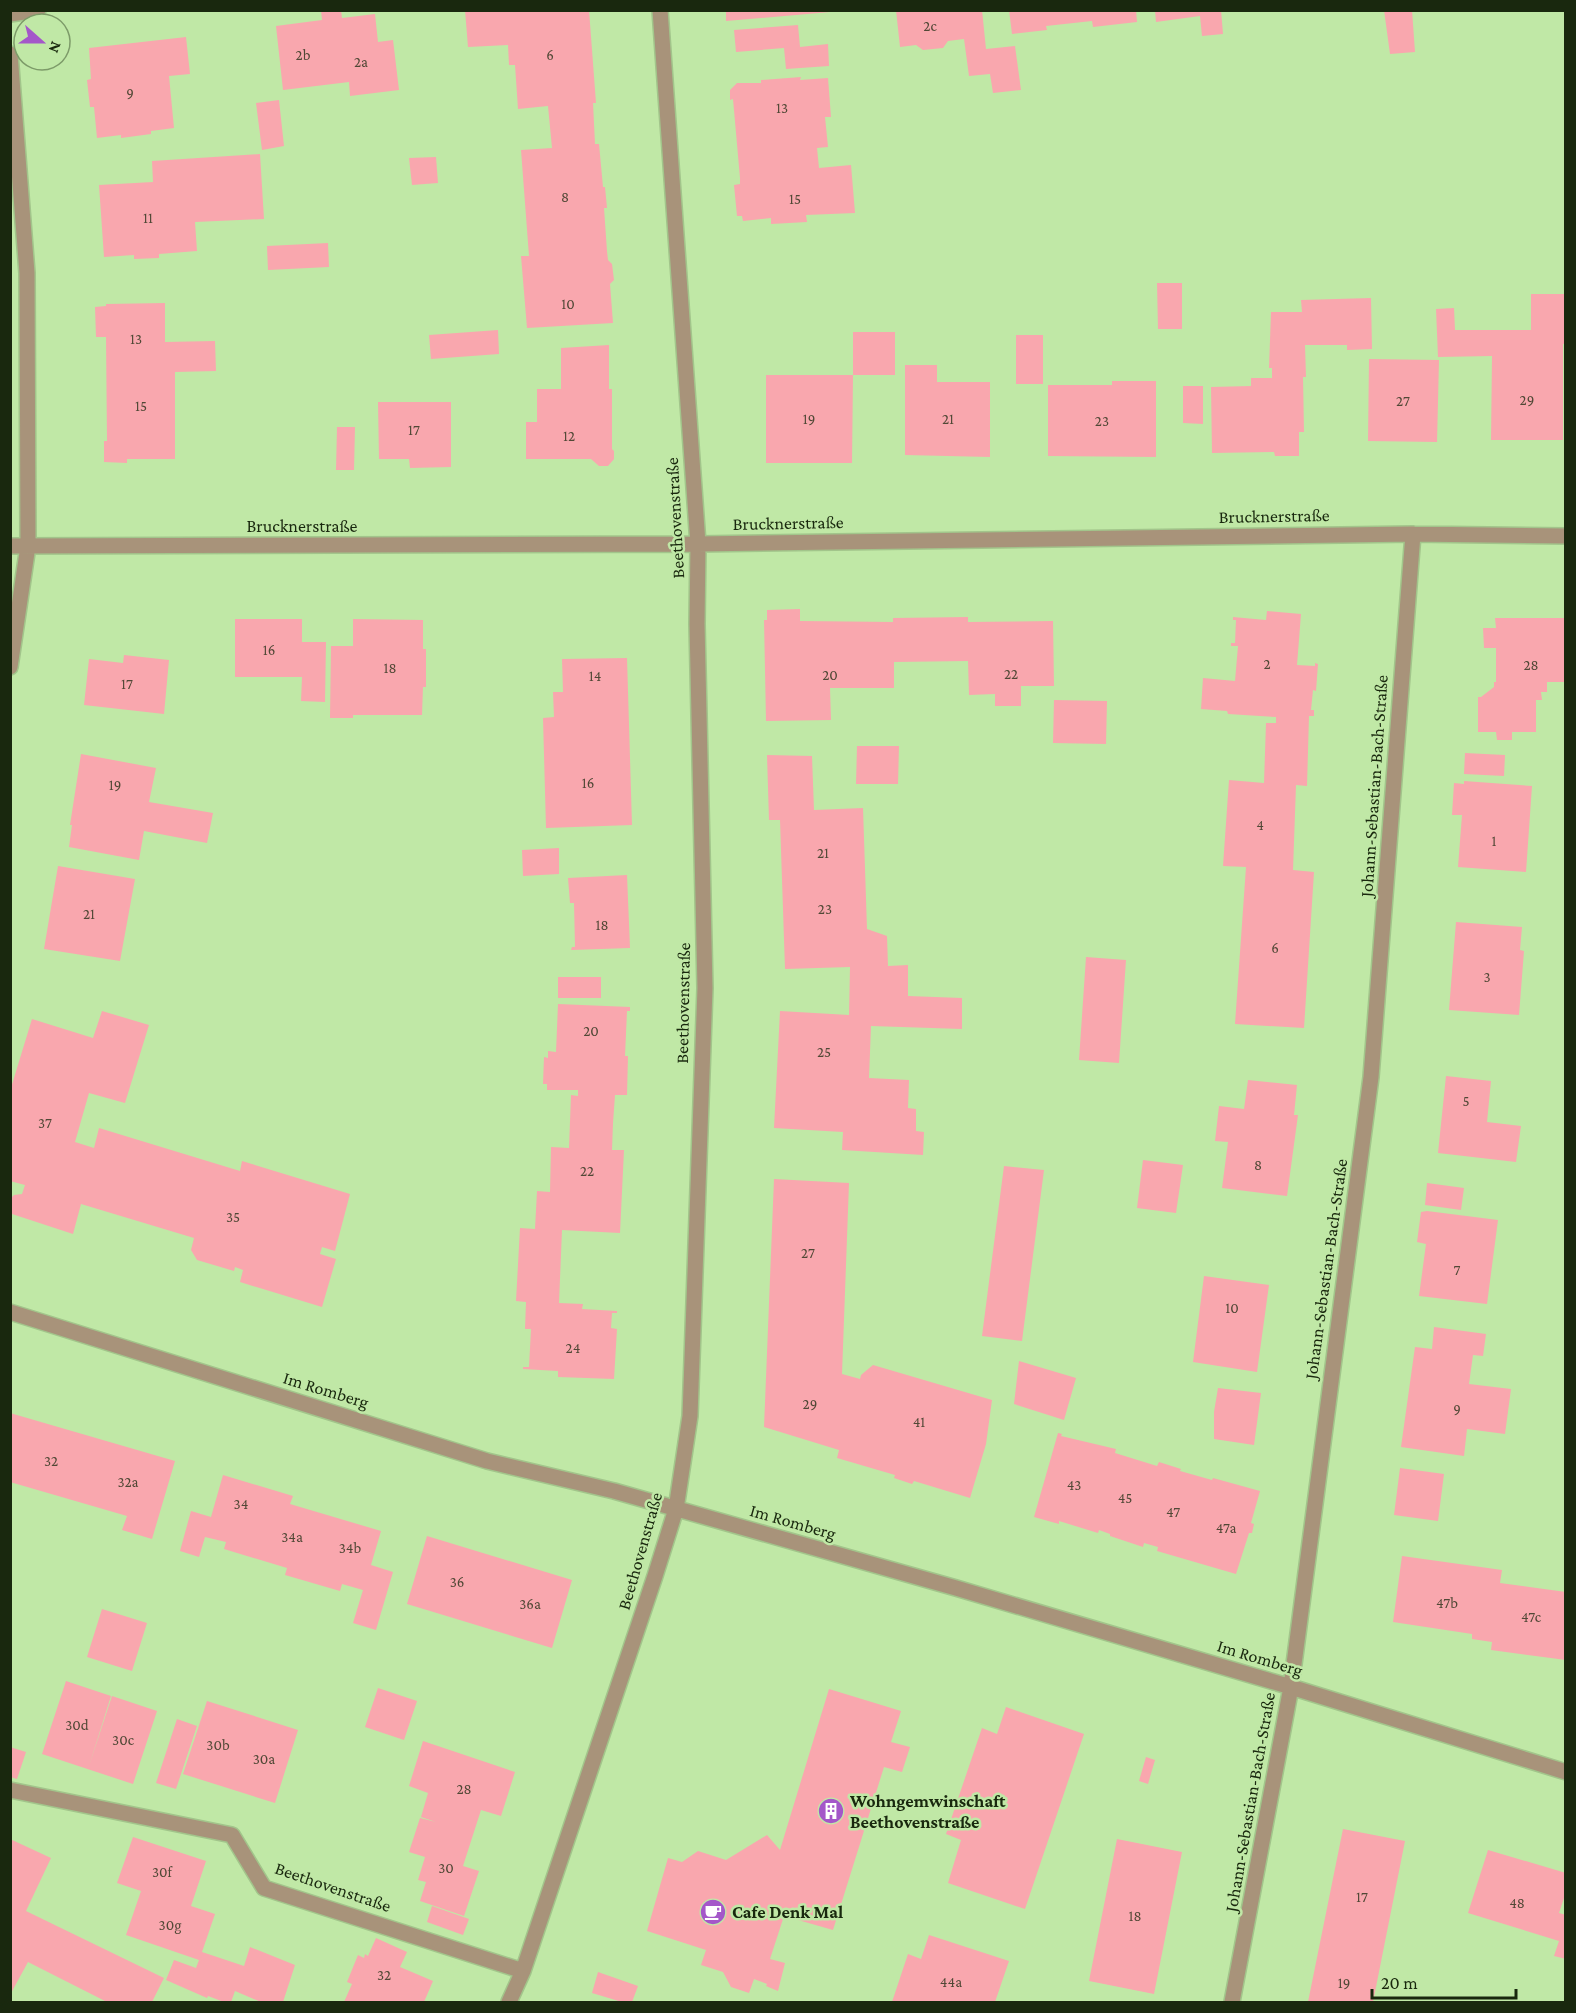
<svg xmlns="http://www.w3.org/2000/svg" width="1576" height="2013" font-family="'Crimson Pro',serif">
  <rect width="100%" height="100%" fill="#c0e8a6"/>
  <path fill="#f9a7ae" d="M321,10H341L342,18L375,14L378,42L393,40L399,90L350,96L349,82L283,90L276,26L322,20Z
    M465,10H589L596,103H593L595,144H599L603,187H605L607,208H604L607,251L608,260L612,264L614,280L610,284L613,323L527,328L521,256H529L521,150L552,148L548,106L518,109L515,65H509L508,45L468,47Z
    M726,10H830V12L726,21Z
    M896,10H982L986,49L1015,46L1021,90L993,93L990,74L969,76L964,39L948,41L943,48L923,50L916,45L900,47Z
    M1009,10H1136L1137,22L1093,27L1092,21L1046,26L1047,30L1012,34Z
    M1155,10H1221L1223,34L1202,36L1200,16L1156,22Z
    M1384,10H1412L1415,52L1390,54Z
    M798,25L800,47L828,44L829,66L786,69L784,48L736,52L734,30Z
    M186,37L190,74L169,76L174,128L151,131V134L121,138V135L97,138L94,107H90L87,80L91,79L89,48Z
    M801,77L800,80L828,78L831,117H825L828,147L817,148L819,168L851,165L855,213L806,215L807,222L771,224V218L743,221L742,216H737L734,185L740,184V178L733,99L730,100V90L737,83H761V80Z
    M279,100L284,146L262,150L256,103Z
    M260,154L264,219L195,222L197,251L159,254V258L134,259V255L104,257L99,185L153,182L152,161Z
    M436,157L438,183L412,185L409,158Z
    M328,243L329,267L268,270L267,246Z
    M1157,283H1182V329H1158Z
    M1531,294H1566V344H1563V440H1491L1492,356L1438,357L1436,309L1454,308L1455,330H1531Z
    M1371,298L1372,349L1347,350V345H1305L1306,377H1303L1304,432H1299V456H1275L1274,452L1212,453L1211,387L1251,386V378H1272V368H1269L1271,312H1302L1301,300Z
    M165,303V342L215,341L216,371L175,372V459H127V463L104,462V441H107L106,337H96L95,307L106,306V304Z
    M498,330L499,354L431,359L429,335Z
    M853,332H895V375H853Z
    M1016,335H1043V384H1016Z
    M609,345V389H612V449L614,451V459L608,466H599L591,459H526V422H537V389H561V348Z
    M1369,359L1439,360L1437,442L1368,441Z
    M905,365H937V382H990V457L905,455Z
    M766,375H853L852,463H766Z
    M1112,381H1156V457L1048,456V385H1112Z
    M1183,386H1203V424L1183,423Z
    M378,402H451V467L410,468L409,459H379Z
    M337,427H355L354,470H336Z
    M800,609V621L893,622V618L968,617V622L1053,621L1054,686H1021V706H995V694L969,695L968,661L894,662V688H830L831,720L766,721L764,620H767V610Z
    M1267,611L1301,614L1297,665L1315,666V663L1318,664L1316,691L1313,690L1311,710H1314V716H1309L1307,786L1296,785L1293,870L1314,872L1304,1028L1235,1024L1246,867L1223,866L1229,780L1264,783L1266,723H1276V717L1228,714L1227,711L1201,709L1203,678L1235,681L1238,646H1231V643H1235L1236,620H1233V617L1266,620Z
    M1495,618H1566V682H1547V692H1541L1542,700H1536V732H1512V740H1497L1496,732H1478V697H1481L1494,687V682H1496V648H1484L1483,628H1496Z
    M235,619H302V642H326L325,702L301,701L302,677H235Z
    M353,619L423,620V649H426V687H423L422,715H353V718H330L331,646H353Z
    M124,655L169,660L164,714L84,705L89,659L123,663Z
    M627,658L632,825L546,828L543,718L554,717L553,692H563L562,659Z
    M1054,700L1107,701L1106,744L1053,743Z
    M857,746H899L898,784H856Z
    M1465,753L1505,755L1504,776L1464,774Z
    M81,754L156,768L149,802L213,813L207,843L144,831L139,860L69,847L72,825H70Z
    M767,755L812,756L814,810L863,808L867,929L887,936L888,966L908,965V996L962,998V1029L871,1026L869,1078L909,1080L908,1108L916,1109V1131L924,1132L923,1155L842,1150L843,1132L774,1128L780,1011L849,1015L850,967L785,969L780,820H769Z
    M1464,781L1532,786L1526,872L1458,867L1462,815H1452L1454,783L1464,784Z
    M559,848V874L523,876L522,850Z
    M58,866L135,879L120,961L44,949Z
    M627,875L630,948L571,950L572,947H575L574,903H570L568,878Z
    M1456,922L1522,927L1520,950L1524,951L1519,1015L1449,1010Z
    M1086,957L1126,960L1119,1063L1079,1060Z
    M558,977H601V998H558Z
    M558,1004L630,1007V1011H627L625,1056H628L627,1095H615L613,1123L612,1150H624L620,1233L562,1230L559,1303L583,1304L582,1309L617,1311V1313H612L611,1328L617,1329L614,1379L558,1377V1371L523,1369V1367H529L531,1329H525L526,1302L516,1301L520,1228L535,1229L537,1191L550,1192L551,1147L569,1148L571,1095L578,1096V1090H547V1084H543L544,1057L548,1058V1051L556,1052Z
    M102,1011L149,1025L125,1103L89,1093L75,1142L94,1148L99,1128L240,1171L242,1161L350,1194L335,1251L322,1247L320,1254L336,1259L322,1307L240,1282L243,1270L235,1267L234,1271L197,1260L191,1250L194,1238L81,1204L73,1234L12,1214L10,1199L14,1195L22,1194L25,1185L10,1181V1091L32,1019L93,1038Z
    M1446,1076L1491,1081L1487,1122L1521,1126L1516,1162L1438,1153Z
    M1248,1080L1297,1085L1294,1115H1298L1287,1196L1222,1188L1228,1142L1215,1141L1219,1106L1244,1109Z
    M1143,1160L1183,1165L1176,1213L1137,1208Z
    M1004,1166L1044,1170L1022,1341L982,1336Z
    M774,1179L849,1183L842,1374L860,1379L861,1375L873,1365L992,1400L986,1444L970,1498L914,1481L912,1484L894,1478L895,1475L837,1458L839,1450L764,1427Z
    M1427,1183L1464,1188L1461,1210L1425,1205Z
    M1427,1211L1498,1220L1487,1304L1419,1296L1426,1244L1417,1242L1421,1212Z
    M1204,1276L1269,1285L1257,1372L1193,1362Z
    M1434,1327L1486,1334L1483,1356L1473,1355L1469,1384L1511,1389L1505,1434L1467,1429L1464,1456L1401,1447L1415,1347L1432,1349Z
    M1019,1361L1076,1378L1064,1420L1014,1404Z
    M1218,1388L1261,1393L1254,1445L1214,1439V1412Z
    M10,1413L175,1461L152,1539L122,1530L127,1516L10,1482Z
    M1058,1433L1062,1434L1061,1436L1116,1449L1115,1453L1157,1466L1159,1462L1181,1469L1180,1471L1212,1480L1213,1478L1260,1491L1251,1523L1254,1524L1252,1533H1249L1236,1574L1157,1551L1158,1547L1144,1543L1143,1547L1110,1536V1534L1099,1530L1098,1533L1059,1521V1524L1034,1517Z
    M1400,1468L1444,1474L1438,1521L1394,1515Z
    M223,1475L293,1496L290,1504L381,1531L371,1565L393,1572L376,1630L353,1623L363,1590L342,1584L340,1591L285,1575L287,1568L224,1549L226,1542L205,1537L199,1557L180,1551L191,1511L211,1517Z
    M427,1536L572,1580L552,1648L407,1604Z
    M1402,1556L1502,1570L1500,1583L1566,1592V1660L1491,1650L1492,1642L1472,1639V1634L1393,1622Z
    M102,1609L147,1623L132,1671L87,1657Z
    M66,1681L111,1696L89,1766L112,1696L157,1711L133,1784L42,1754Z
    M378,1688L417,1701L404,1740L365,1727Z
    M829,1689L901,1711L891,1742L910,1747L902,1772L884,1767L833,1930L784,1916L770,1959L785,1963L778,1991L766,1986L767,1984L754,1979L749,1993L731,1987L723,1972L701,1965L706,1950L647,1931L668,1858L682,1862L698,1851L726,1860L767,1835L780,1850Z
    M207,1701L298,1730L275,1803L183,1774Z
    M1006,1707L1084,1734L1025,1909L948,1883L961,1840L946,1834L982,1728L997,1734Z
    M177,1719L197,1726L176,1789L156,1783Z
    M423,1741L515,1772L501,1816L481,1810L463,1866L479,1871L464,1916L420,1901L426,1882L418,1880L425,1857L409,1852L420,1818L436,1822L421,1817L428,1793L409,1786Z
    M10,1747L26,1752L17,1779L10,1777Z
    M1146,1757L1155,1760L1148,1784L1139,1781Z
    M1343,1829L1405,1841L1373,2002H1308Z
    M133,1837L206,1861L191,1906L215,1914L202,1952L244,1966L250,1947L295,1965L283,2002H261L235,1991L231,2002H224L208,1996L207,1998L166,1980L174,1960L196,1968L199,1960L126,1935L141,1891L117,1883Z
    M10,1839L51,1858L26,1911L164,1978L152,2002H107L28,1962L10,1995Z
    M1117,1839L1182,1852L1154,1994L1089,1981Z
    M1488,1850L1566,1873V1892L1559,1913L1566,1915V1959L1554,1956L1559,1941L1468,1913Z
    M432,1906L469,1919L463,1935L427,1922Z
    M929,1935L1009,1961L995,2002H892L908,1954L921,1959Z
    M376,1938L407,1952L400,1967L433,1981L424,2002H344L352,1984L347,1982L358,1955L364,1958L365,1954L368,1956Z
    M598,1972L638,1986L632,2002H622L592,1993Z"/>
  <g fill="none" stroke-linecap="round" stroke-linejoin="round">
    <g stroke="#a2c58b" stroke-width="18">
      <path id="street" d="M10,14L38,10
        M10,54L27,273L28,546L10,667
        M10,546L698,544L1413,534L1566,536
        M10,1312L487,1461L614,1491L956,1588L1291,1687L1566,1772
        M10,1790L232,1835L264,1888L523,1971
        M509,2002L523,1971L655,1576L676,1509L690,1416L705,988L697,624L698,544L660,10
        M1232,2002L1291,1687L1371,1077L1413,534"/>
    </g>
    <use href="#street" stroke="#a8937a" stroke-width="15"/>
  </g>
  <defs>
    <g id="building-disc" transform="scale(1.35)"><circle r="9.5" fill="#a457c9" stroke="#c0e8a6"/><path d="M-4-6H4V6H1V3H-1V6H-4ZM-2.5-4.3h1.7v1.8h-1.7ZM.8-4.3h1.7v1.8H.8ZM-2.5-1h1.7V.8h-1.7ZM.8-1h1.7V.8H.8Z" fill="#fff"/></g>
    <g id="cafe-disc" transform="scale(1.35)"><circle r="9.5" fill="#a457c9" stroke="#c0e8a6"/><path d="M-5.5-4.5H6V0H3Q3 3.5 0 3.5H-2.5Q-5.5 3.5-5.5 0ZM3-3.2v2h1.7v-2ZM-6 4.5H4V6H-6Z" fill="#fff"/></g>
  </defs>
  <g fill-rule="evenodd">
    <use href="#building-disc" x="831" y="1811"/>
    <use href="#cafe-disc" x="713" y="1912"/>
  </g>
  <g text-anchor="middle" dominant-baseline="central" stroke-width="5" stroke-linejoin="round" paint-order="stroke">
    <g font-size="15" fill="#514836">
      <text x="930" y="26">2c</text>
      <text x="303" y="55">2b</text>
      <text x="550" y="55">6</text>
      <text x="361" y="62">2a</text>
      <text x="130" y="93">9</text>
      <text x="782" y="108">13</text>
      <text x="565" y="197">8</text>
      <text x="795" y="199">15</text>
      <text x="148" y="218">11</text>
      <text x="568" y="304">10</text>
      <text x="136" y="339">13</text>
      <text x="1527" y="400">29</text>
      <text x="1403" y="401">27</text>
      <text x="141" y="406">15</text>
      <text x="809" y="419">19</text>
      <text x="948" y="419">21</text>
      <text x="1102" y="421">23</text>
      <text x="414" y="430">17</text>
      <text x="569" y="436">12</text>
      <text x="269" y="650">16</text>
      <text x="1267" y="664">2</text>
      <text x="1531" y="665">28</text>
      <text x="390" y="668">18</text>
      <text x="1011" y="674">22</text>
      <text x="830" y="675">20</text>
      <text x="595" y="676">14</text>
      <text x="127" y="684">17</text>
      <text x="588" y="783">16</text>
      <text x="115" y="785">19</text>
      <text x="1260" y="825">4</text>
      <text x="1494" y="841">1</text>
      <text x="823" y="853">21</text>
      <text x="825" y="909">23</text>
      <text x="89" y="914">21</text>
      <text x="602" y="925">18</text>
      <text x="1275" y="948">6</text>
      <text x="1487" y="977">3</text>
      <text x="591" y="1031">20</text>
      <text x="824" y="1052">25</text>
      <text x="1466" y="1101">5</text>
      <text x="45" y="1123">37</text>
      <text x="1258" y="1165">8</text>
      <text x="587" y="1171">22</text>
      <text x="233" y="1217">35</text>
      <text x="808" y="1253">27</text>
      <text x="1457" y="1270">7</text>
      <text x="1232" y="1308">10</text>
      <text x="573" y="1348">24</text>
      <text x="810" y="1404">29</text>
      <text x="1457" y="1409">9</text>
      <text x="919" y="1422">41</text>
      <text x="51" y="1461">32</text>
      <text x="128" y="1482">32a</text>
      <text x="1074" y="1485">43</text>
      <text x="1125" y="1498">45</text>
      <text x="241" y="1504">34</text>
      <text x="1173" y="1512">47</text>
      <text x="1226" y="1528">47a</text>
      <text x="292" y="1537">34a</text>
      <text x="350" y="1548">34b</text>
      <text x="457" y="1582">36</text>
      <text x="1447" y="1603">47b</text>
      <text x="530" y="1604">36a</text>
      <text x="1531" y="1617">47c</text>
      <text x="77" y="1725">30d</text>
      <text x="123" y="1740">30c</text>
      <text x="218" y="1745">30b</text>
      <text x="264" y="1759">30a</text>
      <text x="464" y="1789">28</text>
      <text x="446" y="1868">30</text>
      <text x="162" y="1872">30f</text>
      <text x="1362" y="1897">17</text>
      <text x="1517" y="1903">48</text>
      <text x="1135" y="1916">18</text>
      <text x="170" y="1925">30g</text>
      <text x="384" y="1975">32</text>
      <text x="951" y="1982">44a</text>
      <text x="1344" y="1983">19</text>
    </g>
    <g font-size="18" fill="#19280e" stroke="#c0e8a6">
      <text transform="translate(1274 516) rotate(-1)">Brucknerstraße</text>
      <text transform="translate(675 518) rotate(-93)">Beethovenstraße</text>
      <text transform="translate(788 523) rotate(-1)">Brucknerstraße</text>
      <text x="302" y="526">Brucknerstraße</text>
      <text transform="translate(1374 786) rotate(-86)">Johann-Sebastian-Bach-Straße</text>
      <text transform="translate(683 1003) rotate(-89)">Beethovenstraße</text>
      <text transform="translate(1326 1269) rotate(-82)">Johann-Sebastian-Bach-Straße</text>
      <text transform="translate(326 1390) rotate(17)">Im Romberg</text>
      <text transform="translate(793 1522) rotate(16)">Im Romberg</text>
      <text transform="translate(640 1551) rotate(-74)">Beethovenstraße</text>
      <text transform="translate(1260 1658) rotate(17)">Im Romberg</text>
      <text transform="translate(1250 1802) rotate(-80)">Johann-Sebastian-Bach-Straße</text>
      <text transform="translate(333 1887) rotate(19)">Beethovenstraße</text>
    </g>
    <g font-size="18" font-weight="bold" fill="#19280e" stroke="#c0e8a6" text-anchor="start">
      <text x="850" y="1801">Wohngemwinschaft<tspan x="850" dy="21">Beethovenstraße</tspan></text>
      <text x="732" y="1912">Cafe Denk Mal</text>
    </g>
  </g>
  <rect width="1576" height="2013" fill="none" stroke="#19280e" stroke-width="24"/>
  <g transform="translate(42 42) rotate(111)"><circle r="28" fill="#c0e8a6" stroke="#7d9b69" stroke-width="1.5"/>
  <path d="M0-4.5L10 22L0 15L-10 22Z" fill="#a457c9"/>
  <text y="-9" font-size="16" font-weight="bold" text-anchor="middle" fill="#19280e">N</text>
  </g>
  <path d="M1372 1989v9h144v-9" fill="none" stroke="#19280e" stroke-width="3"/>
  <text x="1381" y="1989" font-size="18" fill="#19280e" stroke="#c0e8a6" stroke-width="4.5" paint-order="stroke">20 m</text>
</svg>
